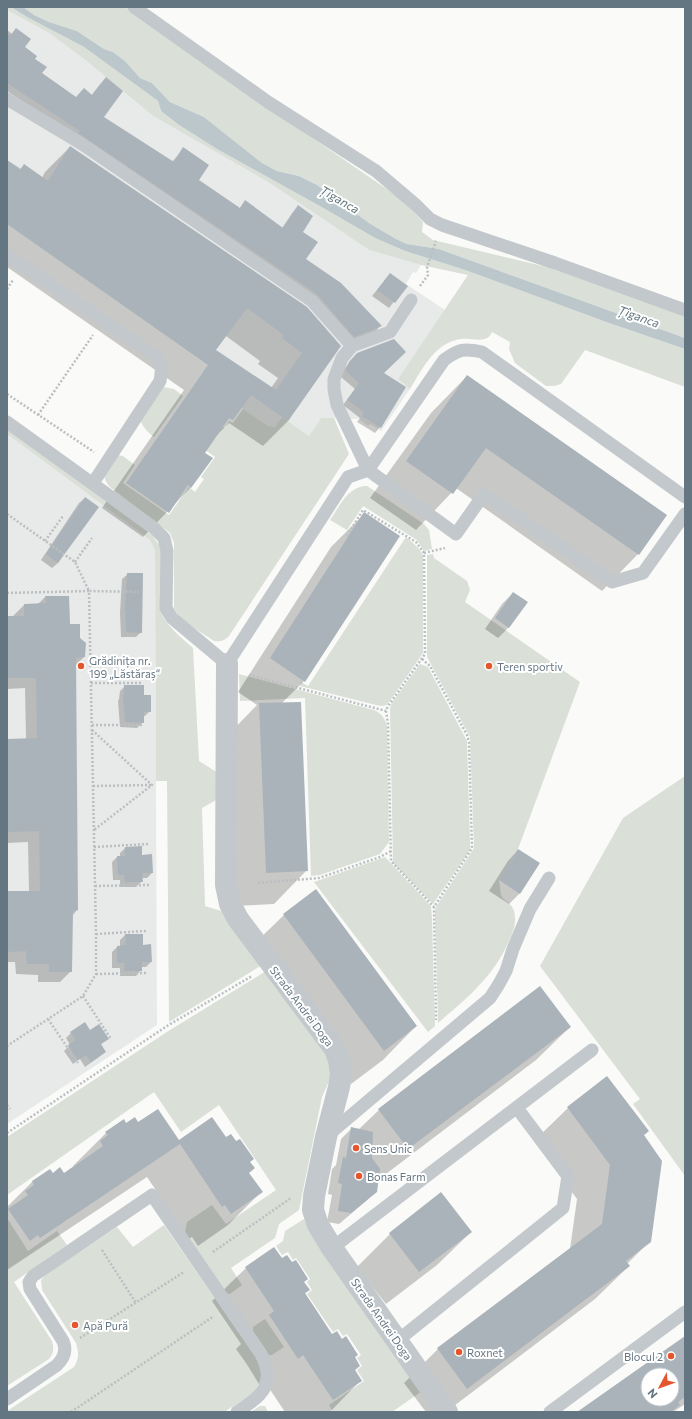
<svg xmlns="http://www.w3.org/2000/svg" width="692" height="1419" font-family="Commissioner,sans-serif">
  <rect width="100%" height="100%" fill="#fafaf8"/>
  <path fill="#e8e9e9" d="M7,10L49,33L84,59L153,116L268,182L369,250L421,265L416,273L413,272L406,284L445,310L398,379L410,389L381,431L370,424L368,426L359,419L321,418L309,436L282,417L275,427L267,426L242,408L232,362L216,350L231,330L7,174Z
    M7,434L150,540L155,551L157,1025L7,1124Z"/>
  <path fill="#dadfd7" d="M7,7H11L27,17L84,47L158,101L161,111L179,125L217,149L325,209L375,238L405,251L465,270L606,322L685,349V387L585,350L561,384L554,386H546L515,363L509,349L510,342L492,332C487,345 472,337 461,339C458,339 453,341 450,342C431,350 420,373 410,389L398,379L468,275L421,265L369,250L268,182L153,116L84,59L49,33L7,10Z
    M23,7H125L219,70L273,111L397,196L413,211L423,222L422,232L433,240L547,267L685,315V338L439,249L407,244L396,239L369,223L317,185L299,176L277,171L262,163L204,117L170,102L152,83L140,78L125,61L113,52L104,49L77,31L49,22L34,15Z
    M164,387L174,389L183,396L154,437C148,432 143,428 141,421L160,390Z
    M243,409L268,426L275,427L282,417L309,436L321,418H334L349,454L229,636C224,641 220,642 214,641C200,631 181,623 174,608V543L170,533L110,487C98,474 108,466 117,455L123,456L135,465L123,483L169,515L189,487L195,492L204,479L201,477L215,457L204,449L220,425L225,428L229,421L233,423Z
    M7,428L152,535L160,546L162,554C161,570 157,602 163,616C168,627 184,640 193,648L199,761L218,773V799L202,808L205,906L221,911L262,965L169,1022L167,781H156L155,551L150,540L7,434Z
    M364,486H367L424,524L429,530L432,549L424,551L417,540L363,506L347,530L330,520C340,506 346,489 364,486Z
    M406,537C413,543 420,548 423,556V653L387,705L382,706L376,705L300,686L301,682L308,686Z
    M433,554L434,558L467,581L470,590L465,602L580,682L518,849L499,880C500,885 500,891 501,895C504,903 514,901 515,917C516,926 512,935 508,943C493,977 466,999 438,1023L435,912L436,907L474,848L470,737L427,657V555Z
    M420,664L428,667L467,741L470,842V850L433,904L393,863L390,709L391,704Z
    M239,674L374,710C382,714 385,718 387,726L389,842L380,854L320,875L311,876L305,698L240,701Z
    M685,776V1176L633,1104L640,1099L540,966L623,818Z
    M385,857L431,906L432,918L435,1026L428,1032L314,882Z
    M266,971L330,1056V1079L322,1097L299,1210L279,1224L275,1238L231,1268L242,1285L230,1294L226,1293L185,1233L187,1222L212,1205L226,1224L276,1190L219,1105L181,1132L154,1092L7,1195V1137L170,1030Z
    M7,1218L28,1251L57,1231L67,1245L14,1282L52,1341C54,1348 54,1353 49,1359L7,1386Z
    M304,1219L422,1391L392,1412H333L329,1405L364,1381L357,1370L362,1366L357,1358L361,1355L347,1334L343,1336L338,1329L333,1332L307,1294L312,1290L307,1282L310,1279L296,1258L293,1260L288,1252L282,1255L276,1246L283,1241L285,1231Z
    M164,1225L258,1360C270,1389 244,1399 224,1412H7V1411L74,1367C79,1359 79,1353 76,1343L42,1290L41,1280L45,1275L117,1227L133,1247Z
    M265,1319L284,1347L272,1355H268L253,1332V1327Z
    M260,1406H265L268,1412H251Z"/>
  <path fill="#bbc7cb" d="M11,7H23L34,15L49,22L77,31L104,49L113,52L125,61L140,78L152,83L170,102L204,117L262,163L277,171L299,176L317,185L369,223L396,239L407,244L439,249L685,338V349L606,322L465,270L405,251L375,238L325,209L217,149L179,125L161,111L158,101L84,47L27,17Z"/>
  <path fill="#0003" fill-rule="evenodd" d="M16,29L23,47L34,59L41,73L75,98L91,96L101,83L102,118L172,162L183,149L197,180L239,209L245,202L282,228L293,212L298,207L305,259L380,326L375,332L349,341L311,300L75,136L7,91V30L12,34Z
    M70,147L340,346L288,421L263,446L229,423L215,437L204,453L191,487L143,537L102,508L184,390L7,267V160L21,169L42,178L45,172ZM226,336L260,361L258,364L278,378L271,388L215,350Z
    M390,274L406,286L389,308L372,296Z
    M352,359L383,373L405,388L380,427L375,433L357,422L360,418L343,405L355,389L341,377L344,369Z
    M467,376L638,554L602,591L456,488L416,530L370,498L431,413Z
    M85,498L58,563L52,568L41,560L79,503Z
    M364,514L304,681L282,703L307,870L274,904L233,906L226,737L257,705L238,692L331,547Z
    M128,574L141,632L136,637H121L120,613L122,579Z
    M513,593L509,627L498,638L485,629L502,604Z
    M45,597L79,638L84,657L75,666L77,910L72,916L71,971L60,982H38V975L16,974L15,962H7V892H29L28,842L7,843V740L26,739L25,688L7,689V617H13V616L24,605L38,604Z
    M125,686L143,696L150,711L145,716H143V722L137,728L120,727L118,701L119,699L120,691Z
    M125,848L142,856L152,873L147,878H141V882L136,887H120V880H113L112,862L117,857H120V853Z
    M518,850L520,893L509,904L489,891L508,861Z
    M316,890L416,1026L383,1060L351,1084L250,948L284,915Z
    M125,935L142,946L151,962L146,967H141V970L136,976H120V968H112V952L117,947H120V940Z
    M570,1027L536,1060L378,1180L376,1191L365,1202L339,1224L327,1222L332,1195L328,1194L332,1169L336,1165L341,1139L352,1128L358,1130L379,1110Z
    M90,1031L108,1038L100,1045L105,1052L99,1057L85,1067L80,1059L73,1064L64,1051L70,1045L66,1038L71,1033Z
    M568,1108L648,1131L643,1136L650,1241L627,1264L629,1266L595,1299L446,1412H426L404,1383L438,1349L570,1249L577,1199L534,1141Z
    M138,1123L179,1142L226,1139L249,1162L248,1174L261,1192L228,1225L198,1246L192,1237L189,1239L147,1177L7,1270V1207L32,1182L50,1170L52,1174H64L74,1167L73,1166L106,1133L126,1124Z
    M471,1232L437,1265L386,1304L357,1267L390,1234Z
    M282,1260L303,1282L309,1290L304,1294L332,1336L354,1358V1370L361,1380L330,1412H285L269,1388L264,1392L246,1363L236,1349L241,1344L212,1301L246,1268Z
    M685,1338V1404L673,1412H579ZM648,1375H672V1399H648Z"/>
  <path fill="#aab3b9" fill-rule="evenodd" d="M16,28L31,39L25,47L37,56L35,59L47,67L42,73L76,97L84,88L92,95L106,77L123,91L104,117L174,162L183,147L209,165L199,180L240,208L245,200L283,228L298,205L313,216L303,232L318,242L306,259L341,283L382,326L354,337L317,294L78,133L80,131L7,83V33L10,36Z
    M70,146L307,307L341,346L288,421L251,395L233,420L229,418L205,453L213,458L191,488L188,485L169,513L126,483L208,365L7,224V160L20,170L24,164L48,181ZM247,308L284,335L282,338L302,353L276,390L216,350Z
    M390,273L408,286L395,303L377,290Z
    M394,339L406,352L384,373L406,387L381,428L362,416L364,412L347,400L359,383L346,371L349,362L357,353Z
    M467,375L667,515L639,555L486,448L453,494L406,461Z
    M85,497L99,507L58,563L46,554Z
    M364,512L400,536L305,682L270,658Z
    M127,573H143L142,633L126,632L125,607Z
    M513,592L528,602L509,628L495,618Z
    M45,596H69L70,624H80V638L86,643L85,657L76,658L78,910L73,911L72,972H49V964H27L26,951L7,952V891H40L39,831L7,832V739L37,738L36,678H7V616H24V604L46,603Z
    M124,685H144V695H151V712H144V723L125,722L123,694H124Z
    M301,702L308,871L266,873L259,703Z
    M142,846V855L152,854L153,873H142L143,882H125L124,875H118L117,856H125V847Z
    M518,849L540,863L520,894L499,880Z
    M316,889L417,1026L384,1051L283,914Z
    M125,934H143V945L151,944L152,962H142V971H124L125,963H117V946L126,945Z
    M540,986L571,1027L408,1149L378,1109Z
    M85,1022L90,1030L99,1024L109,1039L101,1044L106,1052L91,1062L86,1055L78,1060L68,1045L76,1040L70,1032Z
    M607,1076L649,1131L644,1135L662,1161L651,1242L626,1261L630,1266L467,1389L437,1348L602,1224L610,1165L567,1107Z
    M158,1109L179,1140L212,1117L226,1137L231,1134L236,1141L240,1139L254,1159L250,1162L255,1168L249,1173L263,1192L231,1214L225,1205L222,1207L180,1144L40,1238L38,1235L30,1241L8,1209L28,1195L25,1191L34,1185L32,1181L50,1169L53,1173L60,1167L64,1173L103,1146L100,1141L108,1135L105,1132L124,1119L126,1123L135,1117L138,1122Z
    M351,1127L373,1132L372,1158L380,1169L377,1192L351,1213L338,1211L342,1184L338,1183L343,1157L346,1158Z
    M441,1192L472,1232L419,1272L389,1233Z
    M274,1247L282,1258L287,1255L292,1262L296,1260L308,1279L304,1282L310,1290L305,1293L332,1334L337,1331L342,1339L346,1336L358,1355L355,1357L360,1366L355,1370L362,1381L333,1400L303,1355L298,1359L279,1330L269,1315L274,1311L245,1267Z
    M685,1336V1397L678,1402L680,1405L671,1412H577ZM648,1375H672V1399H648Z"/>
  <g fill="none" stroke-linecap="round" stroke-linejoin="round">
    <path stroke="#bbbfc2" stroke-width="2.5" stroke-dasharray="2 2" stroke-linecap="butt" d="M420,286L428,275L427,267L436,241
      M7,289L13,280
      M7,394L94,452
      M38,415L93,335
      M7,514L75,562L89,591L139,592
      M347,536L363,510L416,542L424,553L425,654L388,706L386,711L388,724L391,861L434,907
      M45,541L63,516
      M424,553L445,548
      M75,562L92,538
      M7,593L89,591L96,934V974L83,996L7,1046
      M422,659L430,666L467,735L469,742L472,848L434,907L436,1020
      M249,675L386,711
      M91,683H142
      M92,725H143
      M92,730L152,785L94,830
      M93,786L152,785
      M94,847L149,844
      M258,883L319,878L380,857L391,851
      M95,886L149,885
      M96,934L146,931
      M96,974L147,973
      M83,996L111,1039
      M48,1019L78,1063
      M7,1105L10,1109
      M7,1133L167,1026L252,976
      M102,1250L136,1303
      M213,1252L291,1198
      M80,1338L184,1272
      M71,1412L214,1316"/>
    <path stroke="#c3c8cc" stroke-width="13" d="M134,7L268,102L376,171L416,205L430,219L442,225L555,263L685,310
      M7,99L82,144L312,301L352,346
      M7,255L154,355C163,364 162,369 160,381L93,483
      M411,300L390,332L352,346L342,358L334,379V389L337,405L368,470L456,534L484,494L612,582L643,573L685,514
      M7,422L154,528L164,538L167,551L166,608L172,618L227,664L348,477L368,470L444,360C459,349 464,348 482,352L685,497
      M328,1135L490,998L499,984L506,971L513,949L530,909L549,878
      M332,1248L592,1050
      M397,1341L563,1208L568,1176L517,1108
      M7,1399L57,1365C64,1358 67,1350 63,1341L30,1289L29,1282L33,1276L152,1195L261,1354C277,1385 261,1396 237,1412
      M550,1412L685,1312"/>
    <path stroke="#c3c8cc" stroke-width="22" d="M227,664L226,885L230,904L238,919L335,1049L339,1060L341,1074L339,1087L326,1137L314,1196L313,1210L318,1225L332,1248L447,1412"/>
  </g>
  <g fill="#e4572e" stroke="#fff" stroke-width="1.5">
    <circle cx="81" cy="666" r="4"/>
    <circle cx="489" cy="666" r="4"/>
    <circle cx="356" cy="1148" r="4"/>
    <circle cx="359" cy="1176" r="4"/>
    <circle cx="75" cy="1325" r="4"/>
    <circle cx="459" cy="1352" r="4"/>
    <circle cx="671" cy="1356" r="4"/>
  </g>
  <g text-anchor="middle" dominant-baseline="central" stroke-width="4" stroke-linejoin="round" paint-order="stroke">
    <g font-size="11" fill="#657683" stroke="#fff" text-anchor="start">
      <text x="89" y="660">Grădinița nr.<tspan x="89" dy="13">199 „Lăstăraș“</tspan></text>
      <text x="497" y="666">Teren sportiv</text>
      <text x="364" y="1148">Sens Unic</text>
      <text x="367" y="1176">Bonas Farm</text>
      <text x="83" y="1325">Apă Pură</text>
      <text x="467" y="1352">Roxnet</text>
      <text x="663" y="1356" text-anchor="end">Blocul 2</text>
    </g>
    <g font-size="11" fill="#657683" stroke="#fff">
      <text transform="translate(302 1006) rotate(53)">Strada Andrei Doga</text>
      <text transform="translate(382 1319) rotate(55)">Strada Andrei Doga</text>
    </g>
    <g font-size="12" font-style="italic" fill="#60757c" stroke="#fff">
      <text transform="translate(340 199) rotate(30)">Țîganca</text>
      <text transform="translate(639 316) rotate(20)">Țîganca</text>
    </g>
  </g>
  <rect width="692" height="1419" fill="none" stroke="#657683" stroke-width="16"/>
  <g transform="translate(660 1387) rotate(229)"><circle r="19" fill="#ffffff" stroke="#c1c8cd"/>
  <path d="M0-3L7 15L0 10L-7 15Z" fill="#e4572e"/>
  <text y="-6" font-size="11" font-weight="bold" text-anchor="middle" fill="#657683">N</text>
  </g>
</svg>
